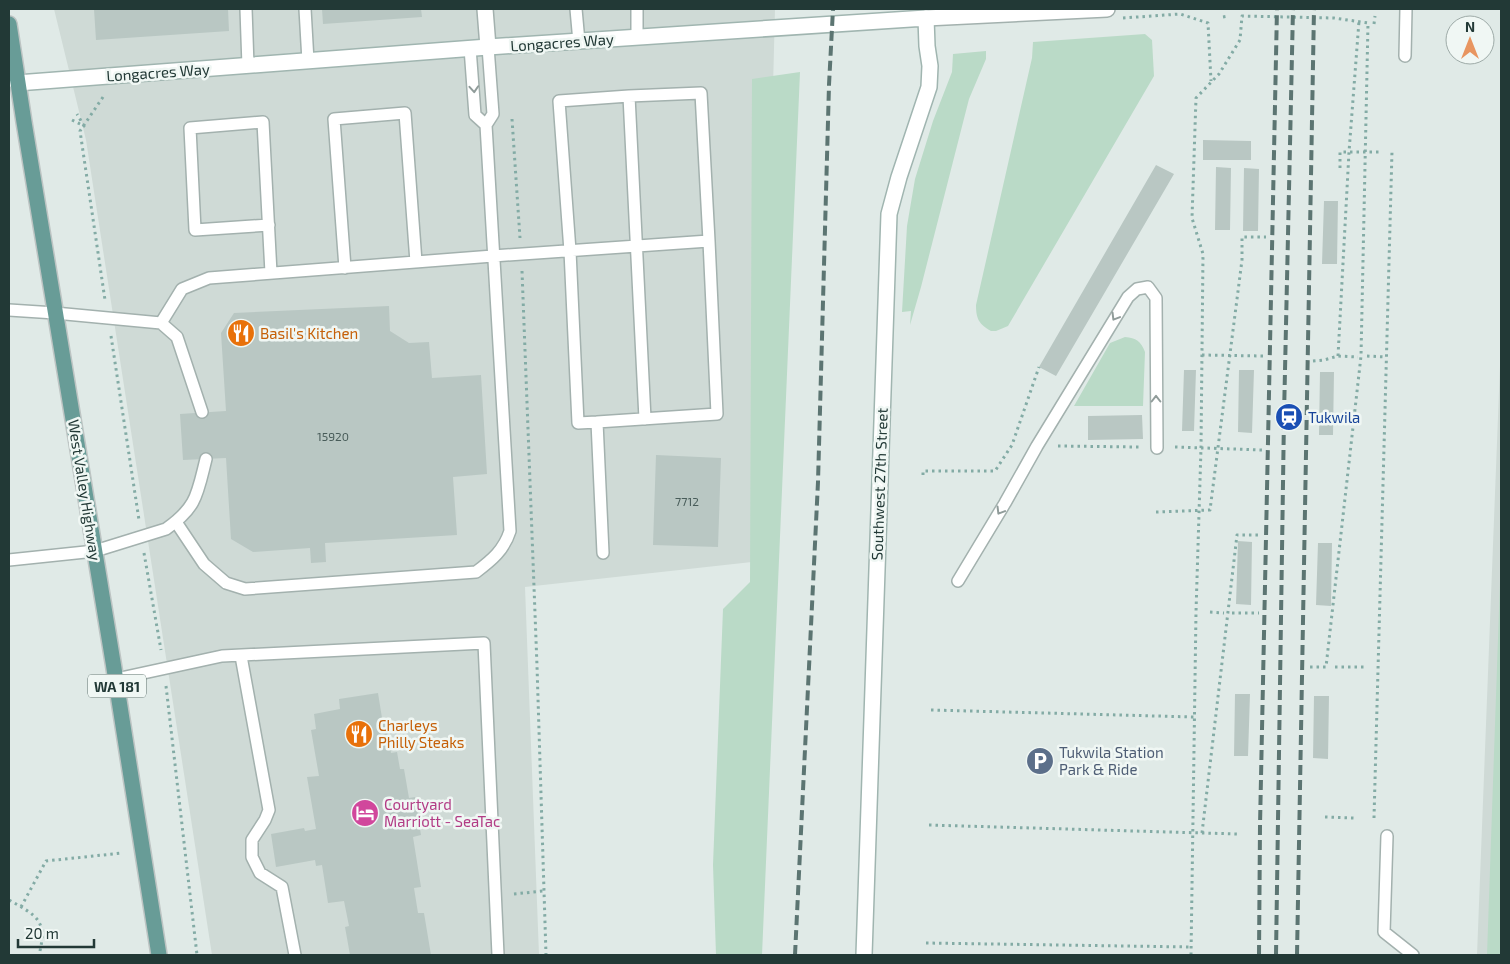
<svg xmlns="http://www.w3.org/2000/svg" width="1510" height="964" font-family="'Exo 2',sans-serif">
  <rect width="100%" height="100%" fill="#e0eae7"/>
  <path fill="#cfdad6" d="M54,9H775L761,561L525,587L539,955H212L86,140Z
    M1501,340V955H1477Z"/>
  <path fill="#badac7" d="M1145,34L1152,40L1154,76L1008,326L996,331H991C979,324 976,319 976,305L1032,58L1033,42Z
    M986,51V59L969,99L921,287L910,325L911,311L902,312L907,226L915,179L933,121L952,72L953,54Z
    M800,72L762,955H716L713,865L723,609L750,582L752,79Z
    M1125,337C1136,338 1141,341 1145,352L1143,406H1074L1110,343Z
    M1501,552V955H1487Z"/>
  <path fill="#b9c7c3" d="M94,9H228L229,31L96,40Z
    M322,9H421L422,17L323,24Z
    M1203,140L1251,141V160H1203Z
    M1156,165L1174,174L1056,376L1039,367Z
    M1216,167L1231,168L1230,230H1215Z
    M1244,168L1259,169L1258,231H1243Z
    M1324,201H1338L1337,264H1322Z
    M389,306L390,331L409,343L429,342L432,378L481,375L487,474L453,477L457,535L325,543L326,562L311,563L310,548L253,552L231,539L226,458L183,460L180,414L226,411L221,333L234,313Z
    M1184,370H1196L1194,431H1182Z
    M1239,370H1254L1252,433L1238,432Z
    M1320,372H1334L1333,435H1319Z
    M1142,415L1143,439L1088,440V416Z
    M656,455L721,458L718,547L653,545Z
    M1238,541L1252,542L1251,605L1236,604Z
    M1318,543H1332L1331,606L1316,605Z
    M378,693L382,718H386L391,753L397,752L400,769H404L409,798L415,797L421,835L413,837L421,887L414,888L418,913H424L431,955H350L345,927L349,926L344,901L328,903L322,865L316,866L315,860L276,867L271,834L304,828L305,831L316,829L307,777L319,776L311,730L316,729L314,714L340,709L339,699Z
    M1235,694H1250L1248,756H1234Z
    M1314,696H1329L1328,759L1313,758Z"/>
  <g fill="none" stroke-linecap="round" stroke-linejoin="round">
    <g stroke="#a3b1ae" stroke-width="14">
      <path id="lane" d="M246,9L248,66
        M305,9L308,61
        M576,9L579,42
        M637,9V37
        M470,48L475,115L486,125
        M1405,56L1406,9
        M269,225L195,230L190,128L263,122L271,273
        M345,268L334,119L405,113L416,262
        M9,310L55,313L161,323L177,337L202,412
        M161,323L182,289L209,278L493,256L709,241L717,414L597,422L603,553
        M645,419L629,96L701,93L709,241
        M597,422L578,423L570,251L559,101L629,96
        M176,522L204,564L226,583L245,589L476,572C492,560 504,550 510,531L486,125L493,114L488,47
        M9,560L95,551L166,529C197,507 197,495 206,459
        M958,581L1005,503L1037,446L1128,297L1137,289L1148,287L1156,298L1157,448
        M241,656L269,810L265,820L252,840V857L260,873L282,887L295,955
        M116,679L222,656L484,643L498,955
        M1387,836L1384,932L1413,955"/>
    </g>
    <g stroke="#a3b1ae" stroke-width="18">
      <path id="street" d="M485,9L488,47
        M926,18L1107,9"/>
    </g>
    <g stroke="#a0b5b0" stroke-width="18">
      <path id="secondary" d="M17,83L488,47L926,18L927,46L930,66L929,87L899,177L889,214L864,955"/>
    </g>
    <g stroke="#bdc4c3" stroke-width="18">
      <path id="primary" d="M9,24L24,122L113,662L159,955"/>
    </g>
    <path stroke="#83aba5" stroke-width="3" stroke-dasharray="2.5 4" stroke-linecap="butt" d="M1223,17L1229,16
      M1123,18L1180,14L1208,23L1211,81
      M1374,24L1375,16
      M103,97L80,131L105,300
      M512,119L520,238
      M72,120L84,126L77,114
      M1340,168V152H1380
      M522,271L537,666L546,955
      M111,336L139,520
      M1202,355L1264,356
      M1338,356L1349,152L1359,21
      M1367,356L1385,357
      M1313,361L1324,360L1338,356L1358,357
      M1058,446L1139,447
      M1175,447L1262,450
      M923,475V471H995L1012,445L1039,367
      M1156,512L1210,510L1242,260V237H1266
      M144,553L161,650
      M1210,612L1224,613
      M1232,613H1259
      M1335,667H1367
      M166,686L197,955
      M931,710L1194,717
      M1325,817L1354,818
      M1374,818L1392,151
      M929,825L1237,834
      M1202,833L1237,535H1260
      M514,894L543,891
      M9,900C37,916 48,920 39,955
      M21,907L46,861L122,853
      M926,943L1191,947
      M1191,955L1196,612L1201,448L1203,254L1192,218L1196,98L1219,74L1240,40L1242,16L1334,18L1368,23L1361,356L1326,667H1308"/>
    <use href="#lane" stroke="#fff" stroke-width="11"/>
    <use href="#street" stroke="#fff" stroke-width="15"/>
    <use href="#secondary" stroke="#fff" stroke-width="15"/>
    <use href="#primary" stroke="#689c97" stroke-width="15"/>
    <path stroke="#5c7572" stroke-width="4" stroke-dasharray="10 5" stroke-linecap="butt" d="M795,955L818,482L829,85L833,9
      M1259,955L1260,826L1277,9
      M1276,955L1284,416L1293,9
      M1297,955L1314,9"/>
  </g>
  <defs><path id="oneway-chevron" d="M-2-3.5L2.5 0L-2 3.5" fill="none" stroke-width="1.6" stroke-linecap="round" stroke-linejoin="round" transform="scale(1.25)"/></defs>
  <g stroke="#909c9a">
    <use href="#oneway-chevron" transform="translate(474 89) rotate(86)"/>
    <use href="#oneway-chevron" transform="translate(1115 317) rotate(121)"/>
    <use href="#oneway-chevron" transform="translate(1156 399) rotate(-90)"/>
    <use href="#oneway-chevron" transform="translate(1000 511) rotate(121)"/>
  </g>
  <defs>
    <g id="restaurant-disc" transform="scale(1.4375)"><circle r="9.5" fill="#e8710a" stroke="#f0f7f4"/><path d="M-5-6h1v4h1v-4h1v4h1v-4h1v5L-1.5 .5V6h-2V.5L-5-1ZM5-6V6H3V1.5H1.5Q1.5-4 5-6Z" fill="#fff"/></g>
    <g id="station-disc" transform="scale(1.4375)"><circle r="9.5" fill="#1a4fb4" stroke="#f0f7f4"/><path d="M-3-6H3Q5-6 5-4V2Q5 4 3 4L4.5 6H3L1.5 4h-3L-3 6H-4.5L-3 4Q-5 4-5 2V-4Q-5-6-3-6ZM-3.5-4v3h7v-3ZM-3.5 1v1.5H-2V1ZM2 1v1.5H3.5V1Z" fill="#fff"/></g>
    <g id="parking-disc" transform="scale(1.4375)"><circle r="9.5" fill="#5c6f8a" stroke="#f0f7f4"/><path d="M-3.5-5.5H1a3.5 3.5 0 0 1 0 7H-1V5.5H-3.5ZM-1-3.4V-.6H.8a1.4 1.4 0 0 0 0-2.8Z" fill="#fff"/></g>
    <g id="hotel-disc" transform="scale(1.4375)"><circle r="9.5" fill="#d1479c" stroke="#f0f7f4"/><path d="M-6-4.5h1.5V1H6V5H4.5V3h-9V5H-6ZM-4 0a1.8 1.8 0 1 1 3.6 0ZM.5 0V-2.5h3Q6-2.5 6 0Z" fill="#fff"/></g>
  </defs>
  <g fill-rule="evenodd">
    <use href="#restaurant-disc" x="241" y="333"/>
    <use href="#station-disc" x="1289" y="417"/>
    <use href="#restaurant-disc" x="359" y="734"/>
    <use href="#parking-disc" x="1040" y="761"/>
    <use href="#hotel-disc" x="365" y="813"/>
  </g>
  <g text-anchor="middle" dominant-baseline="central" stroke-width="5" stroke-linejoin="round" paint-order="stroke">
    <g font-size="12" fill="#485c59">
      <text x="333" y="436">15920</text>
      <text x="687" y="501">7712</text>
    </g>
    <rect fill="#f0f7f4" stroke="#60726f" stroke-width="1" x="88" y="674.5" width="58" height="23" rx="4"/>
    <g font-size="14" font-weight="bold" fill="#223936">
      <text x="117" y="686">WA 181</text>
    </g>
    <g font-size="15" fill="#223936" stroke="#f0f7f4">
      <text transform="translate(562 42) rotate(-4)">Longacres Way</text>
      <text transform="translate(158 72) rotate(-4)">Longacres Way</text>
      <text transform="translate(879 484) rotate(-88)">Southwest 27th Street</text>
      <text transform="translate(85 490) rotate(81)">West Valley Highway</text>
    </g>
    <g font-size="15" fill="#c56008" stroke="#f0f7f4" text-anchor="start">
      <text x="260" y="333">Basil's Kitchen</text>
      <text x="378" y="725">Charleys<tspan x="378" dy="17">Philly Steaks</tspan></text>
    </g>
    <g font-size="15" fill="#164399" stroke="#f0f7f4" text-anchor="start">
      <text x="1308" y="417">Tukwila</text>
    </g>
    <g font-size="15" fill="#4e5e75" stroke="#f0f7f4" text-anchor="start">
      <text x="1059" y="752">Tukwila Station<tspan x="1059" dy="17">Park &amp; Ride</tspan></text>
    </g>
    <g font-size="15" fill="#b23c85" stroke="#f0f7f4" text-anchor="start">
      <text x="384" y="804">Courtyard<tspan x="384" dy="17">Marriott - SeaTac</tspan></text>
    </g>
  </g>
  <rect width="1510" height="964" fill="none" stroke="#223936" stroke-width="20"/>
  <g transform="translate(1470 40)"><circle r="24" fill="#f0f7f4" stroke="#9eaba8"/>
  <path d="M0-4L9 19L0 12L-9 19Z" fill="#e89560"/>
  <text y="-8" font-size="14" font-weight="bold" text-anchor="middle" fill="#223936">N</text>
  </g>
  <path d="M18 939v8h76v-8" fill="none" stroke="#223936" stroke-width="2.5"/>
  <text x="25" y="939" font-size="15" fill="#223936" stroke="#f0f7f4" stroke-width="4" paint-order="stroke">20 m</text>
</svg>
